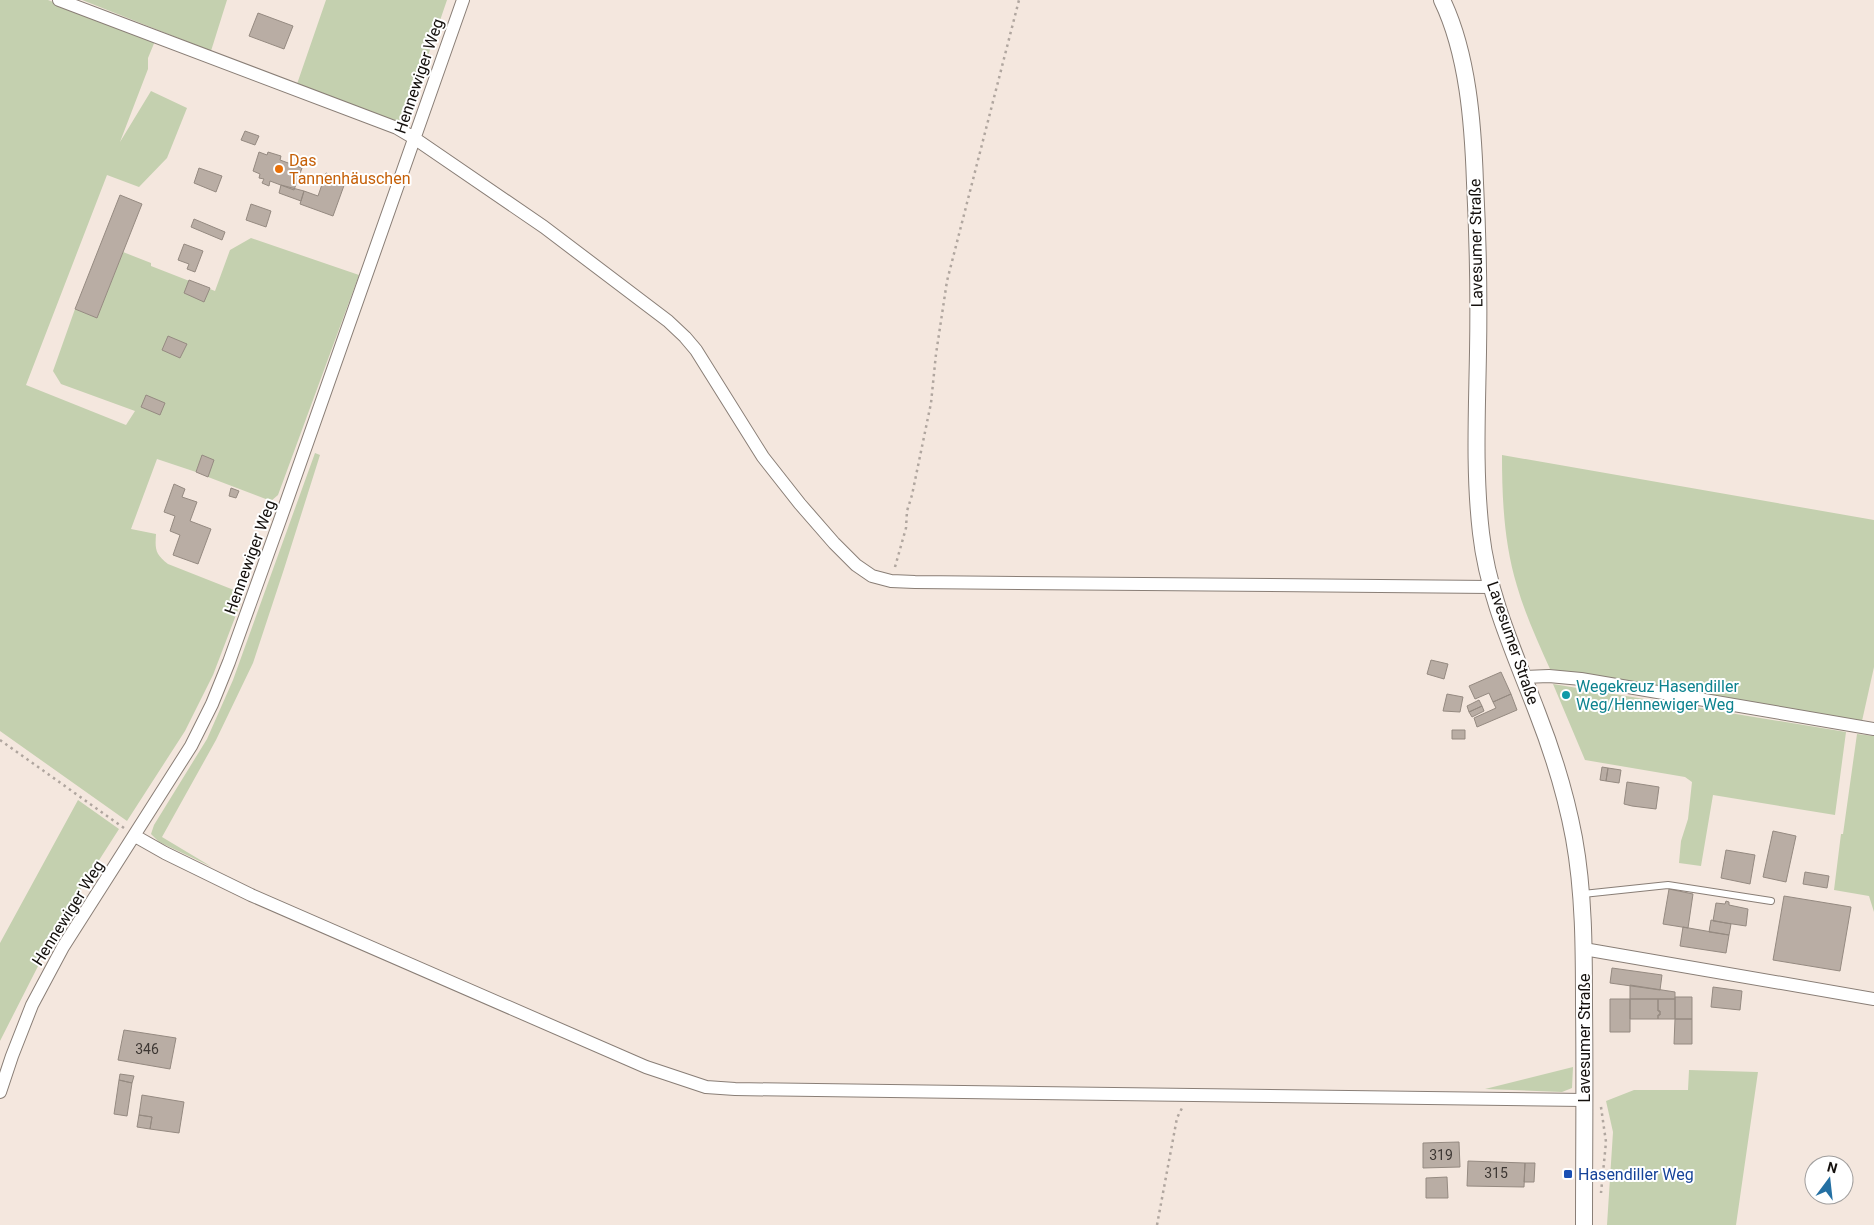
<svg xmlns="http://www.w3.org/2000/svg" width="1874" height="1225" font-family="Roboto,sans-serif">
  <rect width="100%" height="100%" fill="#f4e7de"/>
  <path fill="#c4d0af" d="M0,0H48L155,41L148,58V69L120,142L151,91L187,108L167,158L139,187L107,175L26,385L126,425L135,411L61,384L53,371L75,309L97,318L123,252L151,263V266L215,291L230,250L251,238L359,275L278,495L271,501L208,477L202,456L196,472L157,459L131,529L156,534C155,549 155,554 168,564L244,594L213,675L185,731L127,821L0,731Z
    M82,0H227L211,51Z
    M326,0H447L407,117L399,121L382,117L297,84Z
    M315,453L320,455L284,569L253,663L216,740L162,837L212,867L159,842L151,834L154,825L207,739L233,680Z
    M1502,455L1874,520V667L1862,721L1550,669C1538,642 1525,614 1517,586C1504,543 1502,499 1502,455Z
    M1553,684L1846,732L1835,815L1713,795L1701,866L1679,863L1681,841L1688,819L1692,782L1685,777L1585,760Z
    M1857,734L1874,736V912L1869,896L1834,890L1841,834H1843Z
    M78,800L119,829L64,915L0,1041V943Z
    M1573,1067L1572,1088L1562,1092L1485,1089Z
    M1689,1070L1758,1072L1736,1225H1607L1613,1132L1606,1101L1634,1090H1688Z"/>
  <path fill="#b9ada4" stroke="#958a81" d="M258,13L293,26L284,49L249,36Z
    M245,131L259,136L255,145L241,140Z
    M259,152L267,155L268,152L281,156L280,160L302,168L294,190L270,181L269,186L262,183L264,179L259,178L260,174L253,171Z
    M199,168L222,176L216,192L194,183Z
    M326,173L346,180L333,216L300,204L304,191L318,196Z
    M281,185L304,191L301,201L279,193Z
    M120,195L142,204L97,318L75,309Z
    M251,204L271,211L266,227L246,220Z
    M194,219L225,232L222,240L191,227Z
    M184,244L203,251L195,272L187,269L189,264L178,260Z
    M189,280L210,288L204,302L184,293Z
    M168,336L187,344L180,358L162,350Z
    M146,395L165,403L160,415L141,407Z
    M202,455L214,460L208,477L196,472Z
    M174,484L185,489L182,497L197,502L190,521L211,529L198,564L173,555L180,535L170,531L175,516L164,512Z
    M231,488L239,491L236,498L229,496Z
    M1431,660L1448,664L1444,679L1427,674Z
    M1501,672L1511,694L1493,702L1489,693L1475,699L1469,686Z
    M1447,694L1463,697L1460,712L1443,711Z
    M1511,694L1517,710L1477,727L1474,718L1496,708L1493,702Z
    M1479,700L1482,706L1469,712L1467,706Z
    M1482,706L1484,711L1472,717L1469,712Z
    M1452,730H1465V739H1452Z
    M1602,767L1608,768L1606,781L1600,780Z
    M1608,768L1621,770L1619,783L1606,781Z
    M1627,782L1659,787L1656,809L1632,806L1624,804Z
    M1773,831L1796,836L1786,882L1763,877Z
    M1726,850L1755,855L1750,884L1721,878Z
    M1805,872L1829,876L1827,888L1803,884Z
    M1669,889L1693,894L1688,928L1663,924Z
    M1784,896L1851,907L1840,971L1773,960Z
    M1726,901L1729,902V905L1748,909L1746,926L1713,921L1716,903L1725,904Z
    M1711,920L1731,924L1729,935L1709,932Z
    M1683,927L1729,935L1726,953L1680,946Z
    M1612,968L1662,975L1660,990L1610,983Z
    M1630,985L1675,992V999H1630Z
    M1713,987L1742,991L1740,1010L1711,1007Z
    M1675,997H1692V1019H1675Z
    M1610,999H1630V1032H1610Z
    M1630,999H1658V1011H1660V1015H1658V1019H1630Z
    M1658,999H1675V1019H1658V1015H1660V1011H1658Z
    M1675,1019H1692V1044H1674Z
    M124,1030L176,1038L170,1069L118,1060Z
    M120,1074L134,1076L132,1083L119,1080Z
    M119,1080L132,1083L127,1116L114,1114Z
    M142,1095L184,1102L179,1133L150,1129L152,1117L139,1115Z
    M139,1115L152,1117L150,1129L137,1127Z
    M1459,1142L1460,1167L1423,1168V1143Z
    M1468,1161L1525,1163L1524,1187L1467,1186Z
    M1525,1163H1535L1534,1182H1524Z
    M1447,1177L1448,1198H1426V1178Z"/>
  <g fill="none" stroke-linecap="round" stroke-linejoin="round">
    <g stroke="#897e76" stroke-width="8">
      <path id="service" d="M1583,894L1668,885L1771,901"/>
    </g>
    <g stroke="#897e76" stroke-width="14">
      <path id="minor" d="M59,0L397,128L414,138L544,227L668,321L685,337L696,350L763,457L800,504L834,543L856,565L872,576L891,581L915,582L1491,587
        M1523,677L1549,676L1581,679L1874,729
        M135,836L165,853L251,895L646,1067L706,1087L735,1089L1584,1100
        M1584,949L1874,999
        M0,1092L12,1056L32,1005L63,947L191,746L212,704L229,662L280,520L463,0"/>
    </g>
    <g stroke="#897e76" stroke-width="18">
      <path id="tertiary" d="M1442,0C1468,54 1473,124 1475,183C1478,240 1479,296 1478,352C1477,413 1474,473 1481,533C1488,596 1515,654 1537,712C1553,753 1566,795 1574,838C1584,893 1584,950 1584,1006C1585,1079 1584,1152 1584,1225"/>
    </g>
    <path stroke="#b0a69f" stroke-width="2.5" stroke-dasharray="2.5 4" stroke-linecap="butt" d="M895,567L906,528L907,511L912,495L931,403L936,354L947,281L1019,0
      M0,740L124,828
      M1601,1107L1606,1142L1601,1193
      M1157,1225L1177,1118L1182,1108"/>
    <use href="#service" stroke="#fff" stroke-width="6"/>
    <use href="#minor" stroke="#fff" stroke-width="12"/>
    <use href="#tertiary" stroke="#fff" stroke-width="16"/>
  </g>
  <circle fill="#e8710a" stroke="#fff" stroke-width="2" cx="279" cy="169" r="5"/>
  <circle fill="#0f9aa8" stroke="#fff" stroke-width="2" cx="1566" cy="695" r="5"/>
  <rect fill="#1a4fb4" stroke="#fff" stroke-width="2" x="1563" y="1169" width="10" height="10" rx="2.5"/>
  <g text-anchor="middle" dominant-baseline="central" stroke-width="4" stroke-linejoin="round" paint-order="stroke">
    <g font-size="14" fill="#3d3733">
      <text x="147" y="1049">346</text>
      <text x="1441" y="1155">319</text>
      <text x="1496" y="1173">315</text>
    </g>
    <g font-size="16" fill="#14100d" stroke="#fff">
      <text transform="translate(419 76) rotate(-71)">Hennewiger Weg</text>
      <text transform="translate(1476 243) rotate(-91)">Lavesumer Straße</text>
      <text transform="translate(250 557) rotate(-70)">Hennewiger Weg</text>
      <text transform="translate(1513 643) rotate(71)">Lavesumer Straße</text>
      <text transform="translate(68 913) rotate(-58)">Hennewiger Weg</text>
      <text transform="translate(1584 1038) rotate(-90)">Lavesumer Straße</text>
    </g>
    <g font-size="16" fill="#c56008" stroke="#fff" text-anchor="start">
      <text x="289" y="160">Das<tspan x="289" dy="18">Tannenhäuschen</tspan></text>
    </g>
    <g font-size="16" fill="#0d838f" stroke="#fff" text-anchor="start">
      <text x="1576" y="686">Wegekreuz Hasendiller<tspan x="1576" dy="18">Weg/Hennewiger Weg</tspan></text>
    </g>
    <g font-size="16" fill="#164399" stroke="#fff" text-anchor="start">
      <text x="1578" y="1174">Hasendiller Weg</text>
    </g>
  </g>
  <g transform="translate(1829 1180) rotate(15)"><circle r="24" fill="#ffffff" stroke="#a19f9e"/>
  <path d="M0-4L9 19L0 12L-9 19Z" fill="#2470a3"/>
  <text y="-8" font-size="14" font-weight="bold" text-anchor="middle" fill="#14100d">N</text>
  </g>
</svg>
